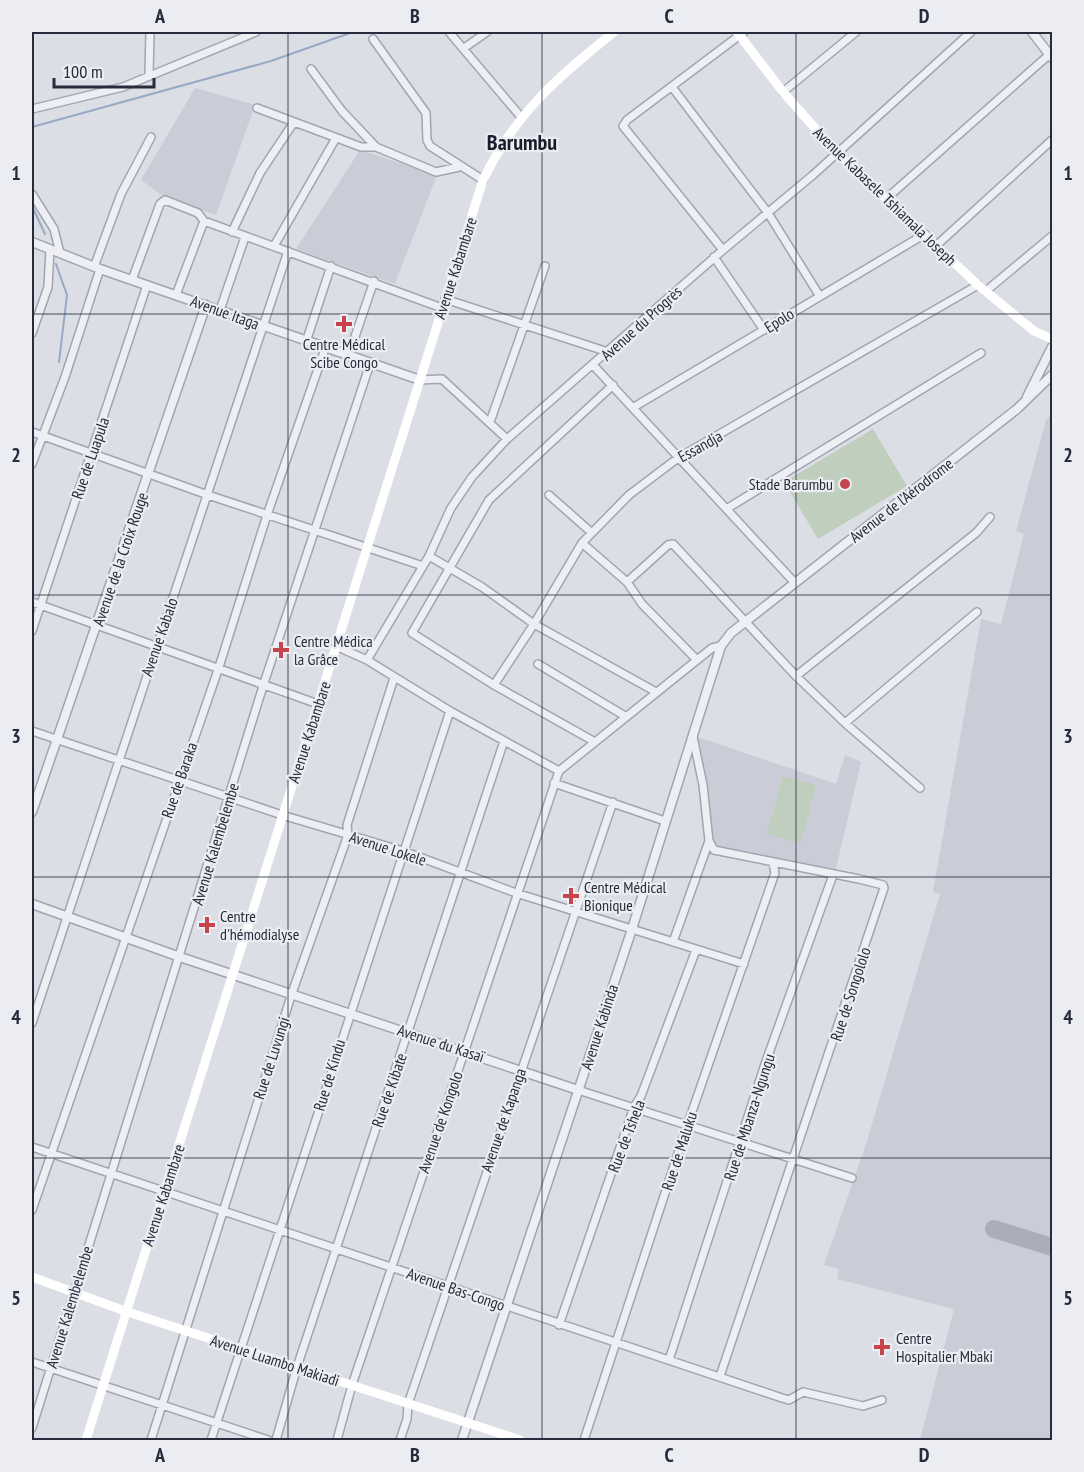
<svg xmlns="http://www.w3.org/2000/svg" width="1084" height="1472" font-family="'PT Sans Narrow',sans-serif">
  <rect width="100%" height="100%" fill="#dcdee5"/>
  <path fill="#cacdd7" d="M195,88L255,105L216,215L164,197L141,180Z
    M360,150L437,175L395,284L296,249Z
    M1052,414V1440H920L954,1309L837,1279L839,1269L824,1265L867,1141L940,894L933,892L981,619L1001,624L1024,534L1016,531L1046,420Z
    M698,737L836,784L845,755L861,762L835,873L718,850L712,843Z"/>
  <path fill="#c0cfbd" d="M873,429L907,486L818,539L784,482Z
    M783,776L816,785L801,843L767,834Z"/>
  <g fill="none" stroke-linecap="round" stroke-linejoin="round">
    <path stroke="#98a9c4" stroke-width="2" d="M32,127L271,61L353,32
      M32,206L45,234
      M56,264L67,295L59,362"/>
    <path stroke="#a9aeba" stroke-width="18" d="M994,1229L1052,1247"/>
    <g stroke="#a2a5af" stroke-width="10">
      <path id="minor" d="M449,32L521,117
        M373,39L426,113L427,140L430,146L483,180
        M464,48L487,32
        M311,69L342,111L376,147L436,172L459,167
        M149,75L150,32
        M672,87L768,213L819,295
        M783,92L856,32
        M257,108L361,147H376
        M32,109L123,87L256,32
        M32,194L54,229L60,253
        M887,198L1051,53
        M232,232L260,173L294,122
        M938,244L1052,140
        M274,246L336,138
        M723,250L623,126L627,120L744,32
        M714,257L764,330
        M94,267L121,194L151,137
        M132,280L160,204L165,200L198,213L204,221L442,308
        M986,291L1052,236
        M176,295L204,221
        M445,299L608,352
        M220,310L245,237
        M32,333L48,287L50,249
        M306,342L331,266
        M348,357L374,281
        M593,365L795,583
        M420,380L442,379L507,439
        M634,407L925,234
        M490,422L545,266
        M32,432L208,495L423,566
        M32,464L65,377L100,269
        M549,495L592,533
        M728,508L981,353
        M582,543L627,582L642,604L697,660
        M429,556L482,587L534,624L656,692
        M627,582L668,545L673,544L796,676L845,723L920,788
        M32,602L318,704
        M32,631L147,285
        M336,646L367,660L450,711L559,771
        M367,660L429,556L451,508L472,477L507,439L723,250L813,175L971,32
        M538,664L625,716
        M796,676L976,533L990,517
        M494,685L534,624L582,543L629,495L678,458L978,285
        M845,723L977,612
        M32,731L282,815L403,851L516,893L744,964
        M693,737L703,785L709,841L714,850L859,879L883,885L884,888L720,1376
        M595,742L494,685L412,633L489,500L613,385
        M554,783L665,821
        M673,942L709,841
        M32,1023L288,251
        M578,1090L852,1178
        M32,1147L782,1398L789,1400L803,1392L863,1406L882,1400
        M32,1210L219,667L267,515L325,349
        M559,1325L634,1107L641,1096L696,950
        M669,1360L765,1064L833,875
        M32,1362L268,1440
        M32,1428L264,683L370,364
        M151,1440L292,993L348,835L347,825L394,678
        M211,1440L450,711
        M276,1440L297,1367L504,741
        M337,1440L352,1385L559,771L712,648L721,646
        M400,1440L407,1419L408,1404L613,802
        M584,1440L687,1126L775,873L773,863"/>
    </g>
    <g stroke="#a2a5af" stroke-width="11">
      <path id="tertiary" d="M1032,32L1052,58
        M32,242L100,269L420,380
        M1027,397L1052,347
        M32,812L206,305
        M32,904L180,957L578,1090
        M462,1440L632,929L721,646L731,633L1017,409L1052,375"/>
    </g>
    <use href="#minor" stroke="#eeeff4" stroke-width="7"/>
    <use href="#tertiary" stroke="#eeeff4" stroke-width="8"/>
    <path stroke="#fff" stroke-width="9" d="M737,32L783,92L837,153L978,285L1034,331L1052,339
      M32,1277L125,1311L520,1440
      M86,1440L483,180C516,112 557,78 614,32"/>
  </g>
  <path fill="none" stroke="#262c3b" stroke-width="1.5" stroke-opacity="0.55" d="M288,32V1440M542,32V1440M796,32V1440M32,314H1052M32,595H1052M32,877H1052M32,1158H1052"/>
  <g fill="#c7444c" stroke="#ebedf3" stroke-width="2">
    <path d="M341 315h6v6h6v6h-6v6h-6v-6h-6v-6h6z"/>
    <circle cx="845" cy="484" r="6"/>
    <path d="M278 641h6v6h6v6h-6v6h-6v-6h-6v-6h6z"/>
    <path d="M568 887h6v6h6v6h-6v6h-6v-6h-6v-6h6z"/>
    <path d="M204 916h6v6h6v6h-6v6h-6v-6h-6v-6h6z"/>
    <path d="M879 1338h6v6h6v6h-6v6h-6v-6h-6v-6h6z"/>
  </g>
  <g text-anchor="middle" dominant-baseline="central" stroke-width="4.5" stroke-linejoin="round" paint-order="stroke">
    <g font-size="16" fill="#262c3b" stroke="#ebedf3">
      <text transform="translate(885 196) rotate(44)">Avenue Kabasele Tshiamala Joseph</text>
      <text transform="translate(455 268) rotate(-72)">Avenue Kabambare</text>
      <text transform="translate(225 312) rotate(20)">Avenue Itaga</text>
      <text transform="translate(779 320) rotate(-32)">Epolo</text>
      <text transform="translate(641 323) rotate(-42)">Avenue du Progrès</text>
      <text transform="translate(700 446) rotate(-29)">Essandja</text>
      <text transform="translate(90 458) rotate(-71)">Rue de Luapula</text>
      <text transform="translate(901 500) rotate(-38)">Avenue de l’Aérodrome</text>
      <text transform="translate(120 559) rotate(-71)">Avenue de la Croix Rouge</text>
      <text transform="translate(159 637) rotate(-71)">Avenue Kabalo</text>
      <text transform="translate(309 732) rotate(-72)">Avenue Kabambare</text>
      <text transform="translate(179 780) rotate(-71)">Rue de Baraka</text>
      <text transform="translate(215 844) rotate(-73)">Avenue Kalembelembe</text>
      <text transform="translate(388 848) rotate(18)">Avenue Lokele</text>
      <text transform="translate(850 994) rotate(-72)">Rue de Songololo</text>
      <text transform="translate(599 1027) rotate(-72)">Avenue Kabinda</text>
      <text transform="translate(441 1043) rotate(18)">Avenue du Kasaï</text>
      <text transform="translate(271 1058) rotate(-72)">Rue de Luvungi</text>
      <text transform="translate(329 1075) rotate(-73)">Rue de Kindu</text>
      <text transform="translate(389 1090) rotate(-71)">Rue de Kibate</text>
      <text transform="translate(749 1117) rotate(-72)">Rue de Mbanza-Ngungu</text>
      <text transform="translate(503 1120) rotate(-71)">Avenue de Kapanga</text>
      <text transform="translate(440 1122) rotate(-71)">Avenue de Kongolo</text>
      <text transform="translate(626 1136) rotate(-69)">Rue de Tshela</text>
      <text transform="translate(679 1151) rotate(-72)">Rue de Maluku</text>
      <text transform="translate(163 1195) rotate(-72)">Avenue Kabambare</text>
      <text transform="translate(456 1289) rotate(19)">Avenue Bas-Congo</text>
      <text transform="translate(69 1307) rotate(-73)">Avenue Kalembelembe</text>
      <text transform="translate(275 1360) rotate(18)">Avenue Luambo Makiadi</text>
    </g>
    <g font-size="16" fill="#262c3b" stroke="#ebedf3" text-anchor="start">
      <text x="344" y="344" text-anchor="middle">Centre Médical<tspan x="344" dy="18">Scibe Congo</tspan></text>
      <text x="833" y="484" text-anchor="end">Stade Barumbu</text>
      <text x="294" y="641">Centre Médica<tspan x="294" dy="18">la Grâce</tspan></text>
      <text x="584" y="887">Centre Médical<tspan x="584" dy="18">Bionique</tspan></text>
      <text x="220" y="916">Centre<tspan x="220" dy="18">d'hémodialyse</tspan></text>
      <text x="896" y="1338">Centre<tspan x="896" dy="18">Hospitalier Mbaki</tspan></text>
    </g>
    <g font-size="22" font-weight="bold" fill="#191d2b" stroke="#ebedf3">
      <text x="522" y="142">Barumbu</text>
    </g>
  </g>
  <rect width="1084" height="1472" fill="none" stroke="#ebedf3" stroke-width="66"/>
  <path d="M54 78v9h100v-9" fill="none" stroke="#262c3b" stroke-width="3"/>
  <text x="63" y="78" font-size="18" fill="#262c3b" stroke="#ebedf3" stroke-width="4.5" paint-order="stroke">100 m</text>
  <rect x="33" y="33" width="1018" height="1406" fill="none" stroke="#262c3b" stroke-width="2"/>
  <g font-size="20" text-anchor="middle" font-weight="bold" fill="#262c3b">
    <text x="160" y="23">A</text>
    <text x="415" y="23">B</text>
    <text x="669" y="23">C</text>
    <text x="924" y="23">D</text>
    <text x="16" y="180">1</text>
    <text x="1068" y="180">1</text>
    <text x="16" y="462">2</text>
    <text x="1068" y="462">2</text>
    <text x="16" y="743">3</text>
    <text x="1068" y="743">3</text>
    <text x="16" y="1024">4</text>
    <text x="1068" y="1024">4</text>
    <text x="16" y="1305">5</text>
    <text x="1068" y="1305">5</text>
    <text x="160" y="1462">A</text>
    <text x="415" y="1462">B</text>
    <text x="669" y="1462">C</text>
    <text x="924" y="1462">D</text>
  </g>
</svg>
